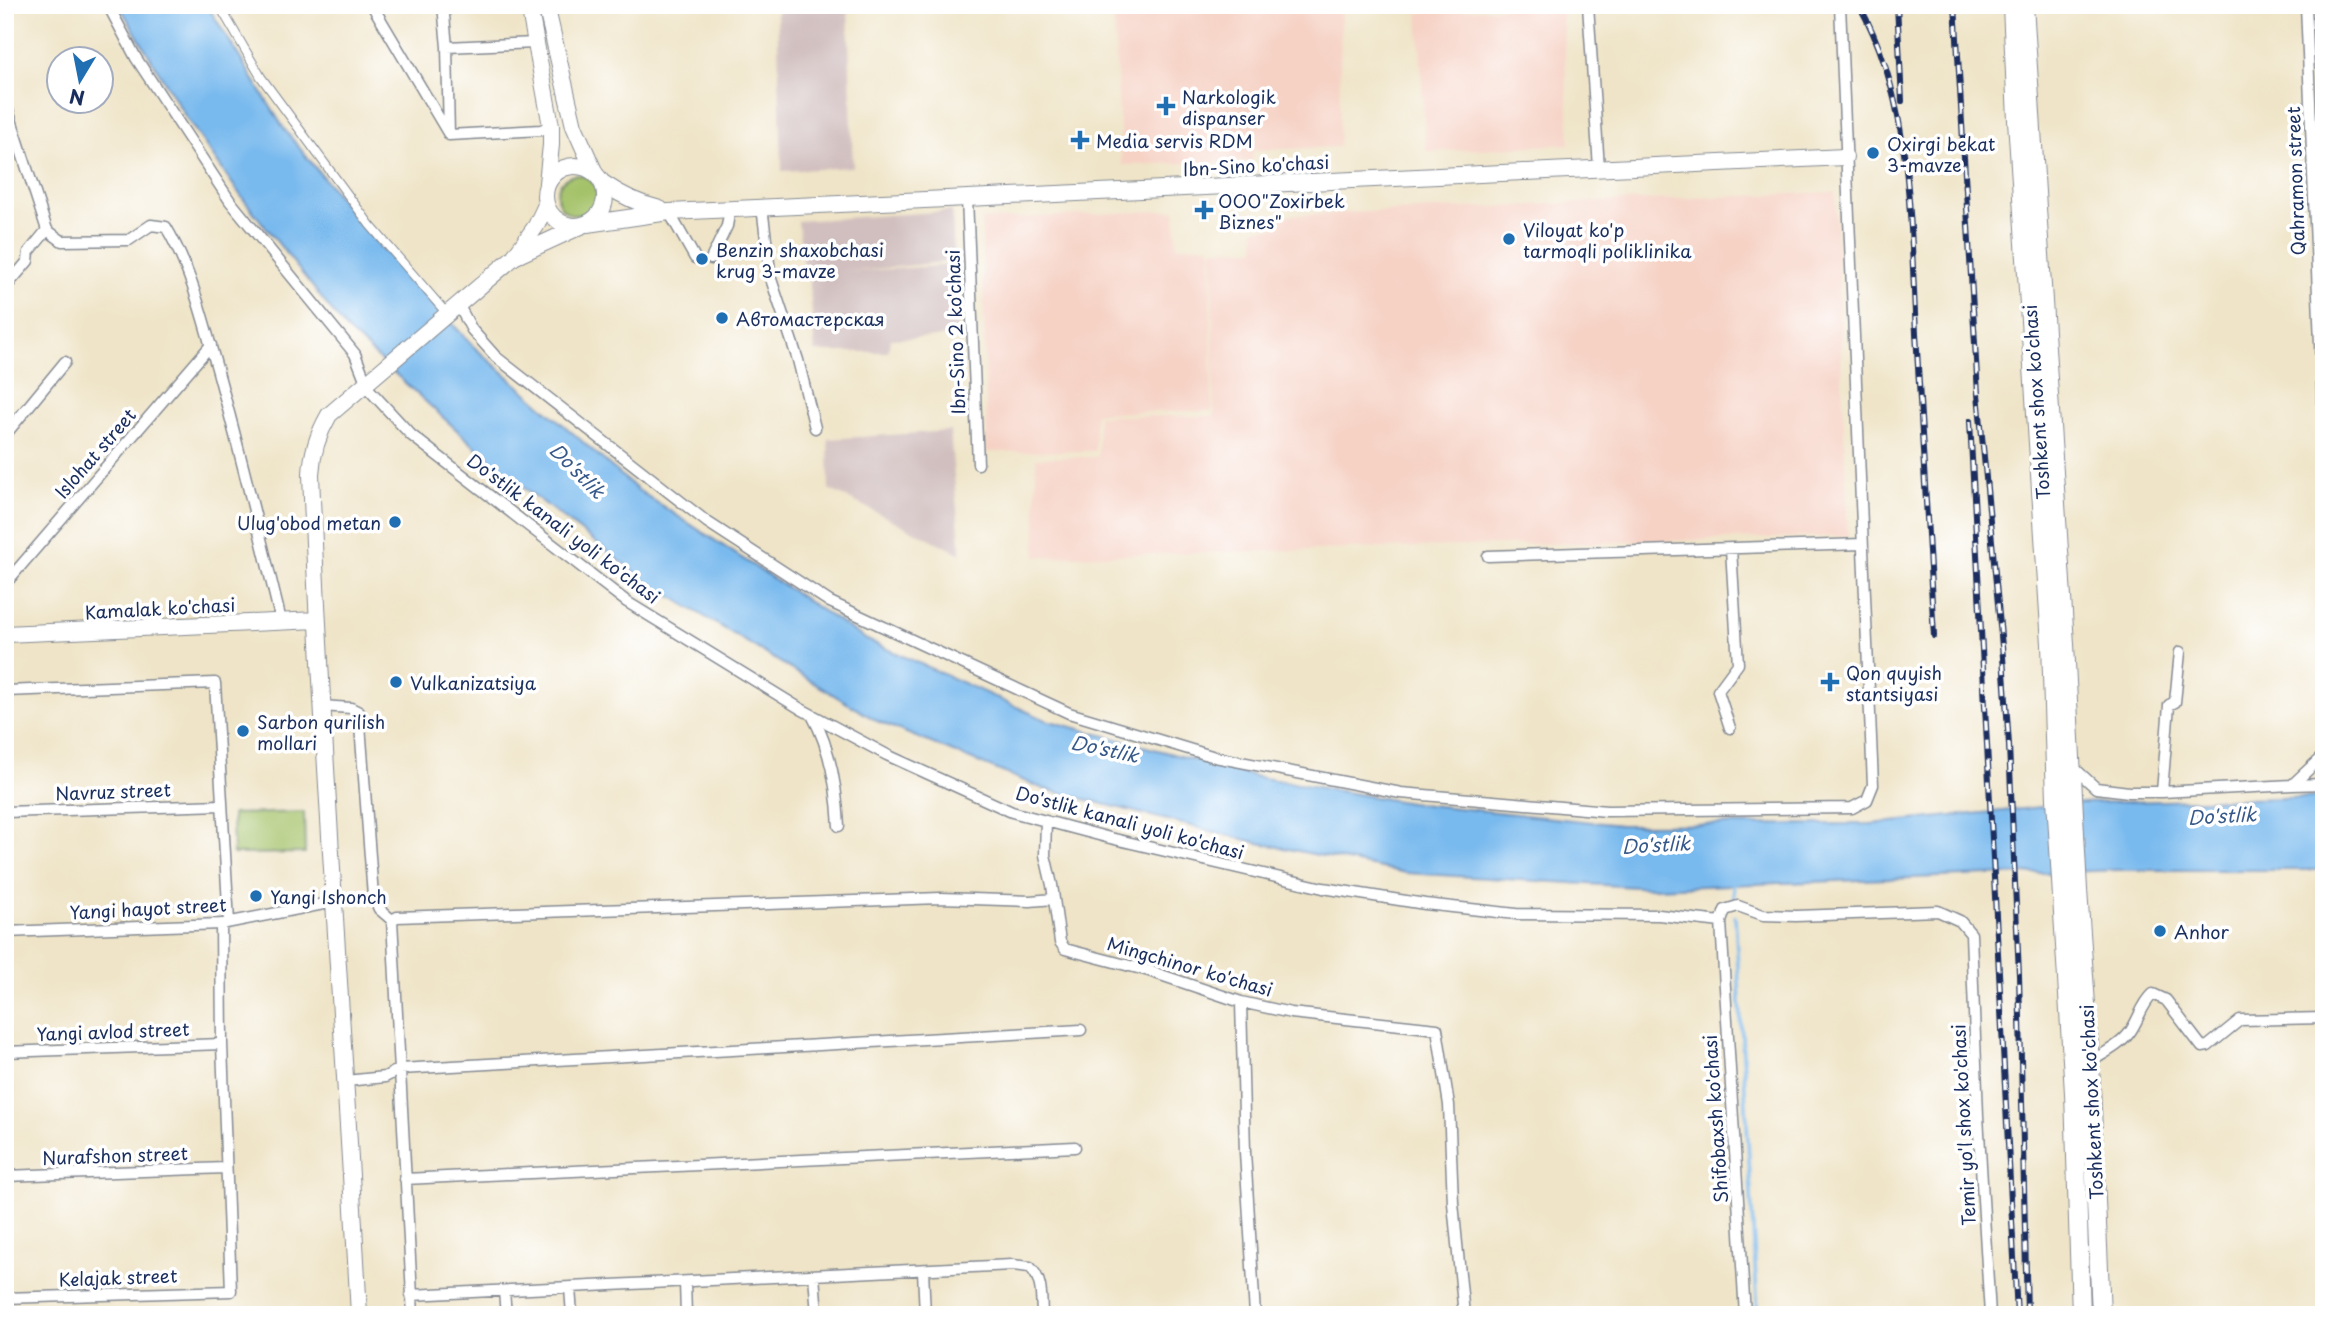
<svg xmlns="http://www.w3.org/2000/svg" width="2329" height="1320" font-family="'Playpen Sans',sans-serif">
  <rect width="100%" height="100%" fill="#fff"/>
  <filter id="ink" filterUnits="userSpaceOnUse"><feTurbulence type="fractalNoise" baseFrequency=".0143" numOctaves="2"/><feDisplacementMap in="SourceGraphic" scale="14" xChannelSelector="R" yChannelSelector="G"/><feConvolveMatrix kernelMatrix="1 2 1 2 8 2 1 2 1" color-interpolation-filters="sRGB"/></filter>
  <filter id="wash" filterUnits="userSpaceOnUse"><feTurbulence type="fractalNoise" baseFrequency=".00686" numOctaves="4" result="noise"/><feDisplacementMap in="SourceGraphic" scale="28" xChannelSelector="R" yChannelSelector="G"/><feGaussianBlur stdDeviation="1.57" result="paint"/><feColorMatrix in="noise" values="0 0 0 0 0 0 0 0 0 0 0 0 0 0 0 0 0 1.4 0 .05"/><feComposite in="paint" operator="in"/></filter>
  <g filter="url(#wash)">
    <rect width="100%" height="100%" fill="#efe4c7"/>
    <path fill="#f6d2c5" d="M1113,5H1341L1339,147L1253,150L1252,161L1122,165Z
      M1545,5H1562L1570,144L1426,152L1418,13Z
      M1835,192L1848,536L1036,557V458L1098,457V416H1214L1212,249H1255V228H1274V216Z
      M1175,210L1177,246H1210L1212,411L1095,413V451L987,452L982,220Z"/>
    <path fill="#d1bfbf" d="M848,8L853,167L782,171L777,11Z
      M952,211L954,261L847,272L954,265L959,331L940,337L890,339L888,352H815L809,275H804L798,221Z
      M950,431L961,554L829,489L828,439Z"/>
    <path fill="#a4c269" stroke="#607864" stroke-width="2" d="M557 195a20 20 0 1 1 40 0a20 20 0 1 1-40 0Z
      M304,812L305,853L233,854L232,814Z"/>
    <path fill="#79baee" stroke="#4a74a6" stroke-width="2" d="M119,5H207L285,130L367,232L473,346L638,490L867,640L1046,720L1258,777L1410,803L1621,825L1871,824L2082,803L2324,797V870H2117L1653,888L1406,873L1259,843L1044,789L877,721L649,583L503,472L346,329L241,196L187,119Z"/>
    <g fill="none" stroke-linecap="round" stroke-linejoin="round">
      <path stroke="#79baee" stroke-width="3.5" d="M1733,881L1734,898
        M1735,916L1758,1315"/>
    </g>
  </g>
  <g filter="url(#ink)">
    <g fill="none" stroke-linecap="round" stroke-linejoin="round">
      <g stroke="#858a92" stroke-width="10">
        <path id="pedestrian" d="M219,5L261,77L370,225L442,308"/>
      </g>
      <g stroke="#858a92" stroke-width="13">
        <path id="minor" d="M108,5L136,58L230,201L355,354L366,382
          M372,5L448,133
          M443,5L447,47
          M1588,5L1599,168
          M2306,5L2324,440
          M5,101L47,230L62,241L129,240L151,225L166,227C192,271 204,323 218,372C241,455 261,538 281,621
          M449,135L447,47L536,43
          M449,135L541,130L551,126
          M967,198L978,464
          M762,207L771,279L798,360L815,428
          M669,212L695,258
          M711,259L727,226L730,209
          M5,288L28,261L29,252L47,230
          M459,306L472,330L496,357L707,522L830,602L1069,713L1215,757L1401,793L1607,811L1852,808L1867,800L1873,785L1840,5
          M364,384L411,435L627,602L801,709L887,755L1012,812L1110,838L1323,888L1425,904L1516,914L1659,915L1721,922
          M5,435L65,362
          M1488,556L1862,544
          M5,584L211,345
          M5,691L215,683L229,922
          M321,706L351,708L359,712L373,896L379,909L392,920L413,1315
          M812,715C831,749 837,788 839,826
          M1730,728L1718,691L1738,664L1731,549
          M2072,766L2096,788L2129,792H2162L2292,785L2324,755
          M2292,785L2324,784
          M2162,792L2169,705L2175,702L2180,652
          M5,812L222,805
          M1046,821L1045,855L1052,885L1060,942L1065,949L1149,971L1241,1002L1291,1013L1437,1029L1449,1105L1453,1203L1464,1315
          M392,920L397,917L941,898L1030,901L1054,899
          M5,932L221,924L334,902
          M1241,1002L1245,1152L1255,1315
          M5,1052L222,1044
          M2090,1062C2104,1053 2121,1045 2130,1032C2139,1019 2142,1004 2153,994L2166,1000L2202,1047L2208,1046L2240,1020L2324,1018
          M346,1081L385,1077L400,1069L1081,1030
          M5,1176L226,1168
          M405,1179L1075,1147
          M923,1270L925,1315
          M814,1275L817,1315
          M685,1282L686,1315
          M570,1288L572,1315
          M504,1291L506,1315
          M411,1295L1012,1265L1030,1267C1043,1280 1041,1297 1042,1315
          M5,1298L231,1291L222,1044L221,924
          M1745,1315L1721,922L1725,910L1738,906L1763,915L1796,916L1938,911L1960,921L1971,934L1978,1116L1990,1315"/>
      </g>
      <g stroke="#858a92" stroke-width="18">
        <path id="secondary" d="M529,5L551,126V145L547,183
          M546,5L574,126L594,171
          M545 196a30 30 0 1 1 60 0a30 30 0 1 1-60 0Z
          M603,183C622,196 638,204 660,209
          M587,224L669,212L1845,157
          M516,256L581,226
          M5,634L317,620
          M359,1315C344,1034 322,755 311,474C312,452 318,434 329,415L514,257L536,226L546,205"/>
      </g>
      <g stroke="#858a92" stroke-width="20">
        <path id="trunk" d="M2012,5L2017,120L2051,644L2056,799L2074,1093L2081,1315
          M2024,5L2065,644L2078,890L2090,1062L2101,1315"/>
      </g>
      <use href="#pedestrian" stroke="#fff" stroke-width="8"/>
      <use href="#minor" stroke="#fff" stroke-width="10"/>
      <use href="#secondary" stroke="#fff" stroke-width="16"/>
      <use href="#trunk" stroke="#fff" stroke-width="18"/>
      <g stroke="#1b2f5e" stroke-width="6">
        <path id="rail" d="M1859,5C1913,101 1910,225 1916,333C1922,434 1928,535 1934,636
          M1897,5L1902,101
          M1955,5L1978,394L2003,657L2009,745L2019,975L2027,1315
          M1970,421L2017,1315"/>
      </g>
      <use href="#rail" stroke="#fff" stroke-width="3.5" stroke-dasharray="10" stroke-linecap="butt"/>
    </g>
  </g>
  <g fill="#1f6fb2" stroke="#fff" stroke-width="2.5">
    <path d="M1162.5 95.5h7v7h7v7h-7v7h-7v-7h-7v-7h7z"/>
    <path d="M1076.5 129.5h7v7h7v7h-7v7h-7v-7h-7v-7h7z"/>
    <circle cx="1873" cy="153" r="7"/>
    <path d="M1200.5 199.5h7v7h7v7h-7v7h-7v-7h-7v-7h7z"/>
    <circle cx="1509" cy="239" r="7"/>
    <circle cx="702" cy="259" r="7"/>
    <circle cx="722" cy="318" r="7"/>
    <circle cx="395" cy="522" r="7"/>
    <circle cx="396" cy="682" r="7"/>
    <path d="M1826.5 671.5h7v7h7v7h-7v7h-7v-7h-7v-7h7z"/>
    <circle cx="243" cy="731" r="7"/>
    <circle cx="256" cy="896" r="7"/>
    <circle cx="2160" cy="931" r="7"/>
  </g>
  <g text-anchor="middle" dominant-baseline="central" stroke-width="7" stroke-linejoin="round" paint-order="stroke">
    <g font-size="18" fill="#1b2f5e" stroke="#fff" text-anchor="start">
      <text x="1182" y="96">Narkologik<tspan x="1182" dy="21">dispanser</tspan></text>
      <text x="1096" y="140">Media servis RDM</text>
      <text x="1887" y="143">Oxirgi bekat<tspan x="1887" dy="21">3-mavze</tspan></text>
      <text x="1218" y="200">OOO"Zoxirbek<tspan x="1218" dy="21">Biznes"</tspan></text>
      <text x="1523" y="229">Viloyat ko'p<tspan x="1523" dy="21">tarmoqli poliklinika</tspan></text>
      <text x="716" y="249">Benzin shaxobchasi<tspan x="716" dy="21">krug 3-mavze</tspan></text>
      <text x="736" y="318">Автомастерская</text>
      <text x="381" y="522" text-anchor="end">Ulug'obod metan</text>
      <text x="1846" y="672">Qon quyish<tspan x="1846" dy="21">stantsiyasi</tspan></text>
      <text x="410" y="682">Vulkanizatsiya</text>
      <text x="257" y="721">Sarbon qurilish<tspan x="257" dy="21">mollari</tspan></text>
      <text x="270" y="896">Yangi Ishonch</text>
      <text x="2174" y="931">Anhor</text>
    </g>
    <g font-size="18" fill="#1b2f5e" stroke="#fff">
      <text transform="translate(1256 165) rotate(-3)">Ibn-Sino ko'chasi</text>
      <text transform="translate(2295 181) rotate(-92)">Qahramon street</text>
      <text transform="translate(955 332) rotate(-92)">Ibn-Sino 2 ko'chasi</text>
      <text transform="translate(2036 402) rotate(-94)">Toshkent shox ko'chasi</text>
      <text transform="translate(95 453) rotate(-49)">Islohat street</text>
      <text transform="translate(564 528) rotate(37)">Do'stlik kanali yoli ko'chasi</text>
      <text transform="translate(160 608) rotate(-3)">Kamalak ko'chasi</text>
      <text transform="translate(113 791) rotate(-2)">Navruz street</text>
      <text transform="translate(1130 822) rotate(15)">Do'stlik kanali yoli ko'chasi</text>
      <text transform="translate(148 908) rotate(-3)">Yangi hayot street</text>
      <text transform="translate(1190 966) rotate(16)">Mingchinor ko'chasi</text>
      <text transform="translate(113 1031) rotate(-2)">Yangi avlod street</text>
      <text transform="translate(2091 1102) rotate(-93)">Toshkent shox ko'chasi</text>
      <text transform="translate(1715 1119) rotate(-94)">Shifobaxsh ko'chasi</text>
      <text transform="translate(1963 1125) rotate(-93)">Temir yo'l shox ko'chasi</text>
      <text transform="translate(115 1155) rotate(-2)">Nurafshon street</text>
      <text transform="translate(118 1277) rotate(-2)">Kelajak street</text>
    </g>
    <g font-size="19" font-style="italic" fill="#375989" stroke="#fff">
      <text transform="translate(578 470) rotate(45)">Do'stlik</text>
      <text transform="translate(1105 748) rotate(12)">Do'stlik</text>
      <text transform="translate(2222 815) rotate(-3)">Do'stlik</text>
      <text transform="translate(1656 844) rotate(-3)">Do'stlik</text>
    </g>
  </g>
  <rect width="2329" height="1320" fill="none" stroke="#fff" stroke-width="28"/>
  <g transform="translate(80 80) rotate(190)"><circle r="33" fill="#ffffff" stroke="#a4acbf" stroke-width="2"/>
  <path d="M0-5L12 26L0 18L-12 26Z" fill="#1f6fb2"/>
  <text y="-10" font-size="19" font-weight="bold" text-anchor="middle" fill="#1b2f5e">N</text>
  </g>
</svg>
